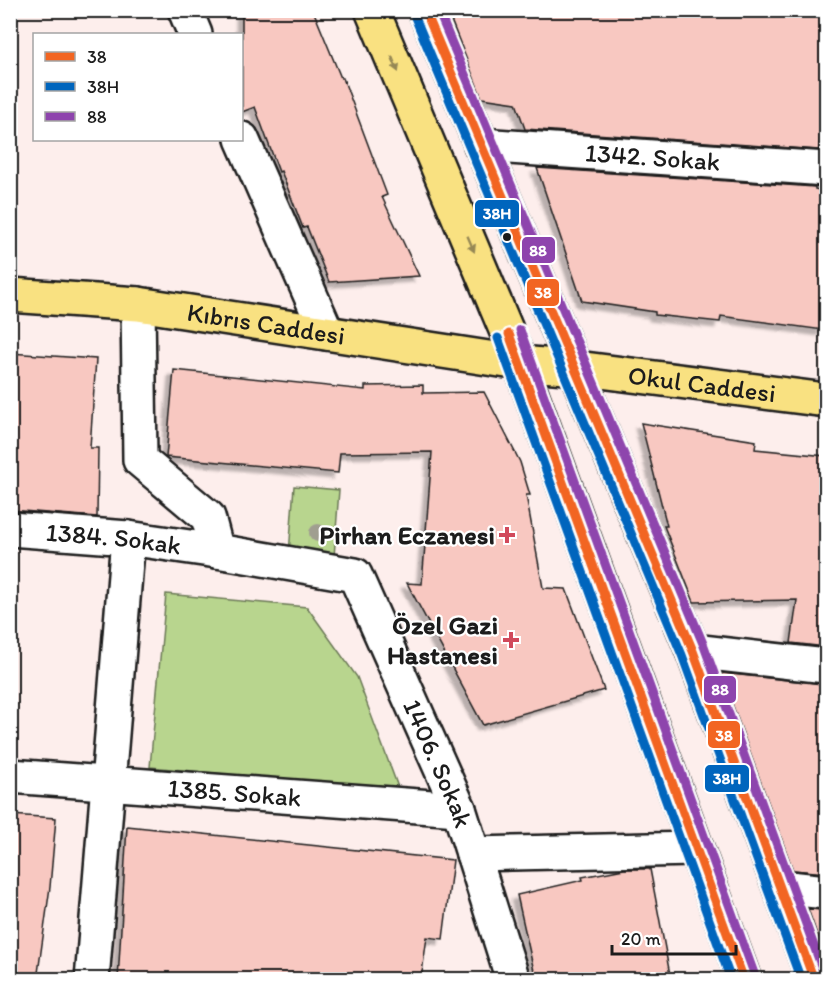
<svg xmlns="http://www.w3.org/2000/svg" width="837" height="990" font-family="Itim,sans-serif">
  <defs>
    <filter id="shadow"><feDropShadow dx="-5.5" dy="5.5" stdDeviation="1.5" flood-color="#0004"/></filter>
  </defs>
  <rect width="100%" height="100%" fill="#fdeeec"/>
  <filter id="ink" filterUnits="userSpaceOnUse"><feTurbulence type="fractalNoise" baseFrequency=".0167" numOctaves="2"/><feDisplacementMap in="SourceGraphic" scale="12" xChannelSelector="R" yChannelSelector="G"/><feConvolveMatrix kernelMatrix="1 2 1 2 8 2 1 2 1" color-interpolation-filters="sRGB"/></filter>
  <g filter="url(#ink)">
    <path fill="#b8d58e" stroke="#6a7855" stroke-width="1.5" d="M294,486L339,490L334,557L289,554Z
      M166,594L307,607L357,677L399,790L150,767Z"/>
    <path fill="#f8c8c1" stroke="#1c1c1c" stroke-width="1.5" filter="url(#shadow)" d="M242,10H313L341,78H343L387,195L382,197L419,276L329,282L307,227L303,228L281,171L279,172L255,107L242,112Z
      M447,10H826V69L819,150L525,129L516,103L482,98Z
      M537,168L815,187V189L826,191V307L823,330L721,316L720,322L655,315V312L582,301Z
      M10,353L96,359L90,448H98L97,517L10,510Z
      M174,370L365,390V386L423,385V393L484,392L520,462L530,495H526L543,588L566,589L604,690L483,725L407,583L422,584L432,452L340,453L338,473L166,457Z
      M641,423L756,441L755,449L826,456V647L791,643L797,600L694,602L664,526H667Z
      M721,673L826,684V873L793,870Z
      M10,815L56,818L50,887L37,980H10Z
      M127,826L453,860L443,939L427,937L421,980H118Z
      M624,869H650L671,980H536L517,895L583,880L582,877Z
      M808,909L826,910V951H823Z"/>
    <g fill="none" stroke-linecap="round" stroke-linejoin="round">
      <g stroke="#1c1c1c" stroke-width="38">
        <g id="minor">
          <path d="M185,10L195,34"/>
          <path d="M242,139L327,333"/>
          <path id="s1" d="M481,145L826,169"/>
          <path id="s2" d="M138,304L140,460L208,517L217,551L355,575L459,809L513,980"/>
          <path id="s3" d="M10,529L128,538L217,551"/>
          <path d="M693,651L826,666"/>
          <path id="s4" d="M10,776L459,809"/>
          <path d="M473,854L695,849"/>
          <path d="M780,887L826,892"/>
          <path d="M92,980L128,538"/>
        </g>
      </g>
      <g stroke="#1c1c1c" stroke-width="38">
        <g id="major">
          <path d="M372,10L520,363L744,980"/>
          <path d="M425,10L693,651L814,980"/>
          <path id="s5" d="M10,295L138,304L520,363L577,368L826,400"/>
        </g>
      </g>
      <use href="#minor" stroke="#fff" stroke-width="33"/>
      <use href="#major" stroke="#f9e181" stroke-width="33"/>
      <g stroke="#fff" stroke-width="14">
        <path id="bus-1" d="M425,10L693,651L814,980
          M509,334L744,980"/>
      </g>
      <g stroke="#fff" stroke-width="14">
        <path id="bus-2" d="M414,15L682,655L801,980
          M498,338L731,980"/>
      </g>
      <g stroke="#fff" stroke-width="14">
        <path id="bus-3" d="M438,10L704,646L825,976
          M520,330L755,976"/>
      </g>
      <use href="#bus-1" stroke="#f26522" stroke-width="9"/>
      <use href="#bus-2" stroke="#0065bd" stroke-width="9"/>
      <use href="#bus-3" stroke="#8e44ad" stroke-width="9"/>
    </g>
    <circle fill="#a09e90" cx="318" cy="533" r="9"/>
    <defs><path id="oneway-solid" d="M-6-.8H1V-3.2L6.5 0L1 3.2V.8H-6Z" transform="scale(1.5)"/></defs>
    <g fill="#968854">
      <use href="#oneway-solid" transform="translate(395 64) rotate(67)"/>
      <use href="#oneway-solid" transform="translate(471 244) rotate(67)"/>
    </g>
  </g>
  <circle fill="#1c1c1c" stroke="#fff" stroke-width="2" cx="507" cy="237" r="5"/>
  <g fill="#d1495b" stroke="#fff" stroke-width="2">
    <path d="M504 526h6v6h6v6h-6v6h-6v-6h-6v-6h6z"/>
    <path d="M508 631h6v6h6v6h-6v6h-6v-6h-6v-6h6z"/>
  </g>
  <g text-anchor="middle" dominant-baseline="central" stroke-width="4.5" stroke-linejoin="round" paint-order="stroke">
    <g font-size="26" fill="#1c1c1c" stroke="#fff">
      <text stroke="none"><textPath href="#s1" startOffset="172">1342. Sokak</textPath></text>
      <text stroke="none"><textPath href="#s5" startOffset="258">Kıbrıs Caddesi</textPath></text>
      <text stroke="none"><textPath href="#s5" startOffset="698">Okul Caddesi</textPath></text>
      <text stroke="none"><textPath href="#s3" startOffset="104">1384. Sokak</textPath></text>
      <text stroke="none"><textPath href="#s2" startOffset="626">1406. Sokak</textPath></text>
      <text stroke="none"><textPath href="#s4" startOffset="225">1385. Sokak</textPath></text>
    </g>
    <g font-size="26" font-weight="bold" fill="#1c1c1c" stroke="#fff" text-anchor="end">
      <text x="495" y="535">Pirhan Eczanesi</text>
      <text x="498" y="625">Özel Gazi<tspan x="498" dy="30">Hastanesi</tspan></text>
    </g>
  </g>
  <g stroke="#fff" stroke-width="2">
    <rect x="474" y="199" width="46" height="29" rx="6" fill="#0065bd"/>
    <rect x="521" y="236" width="35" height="28" rx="6" fill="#8e44ad"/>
    <rect x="526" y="278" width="34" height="29" rx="6" fill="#f26522"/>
    <rect x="703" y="675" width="34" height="29" rx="6" fill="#8e44ad"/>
    <rect x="707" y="720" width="34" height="29" rx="6" fill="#f26522"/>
    <rect x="704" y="764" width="46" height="29" rx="6" fill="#0065bd"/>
  </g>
  <g font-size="16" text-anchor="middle" font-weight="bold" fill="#fff">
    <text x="497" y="219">38H</text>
    <text x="538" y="256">88</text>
    <text x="543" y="298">38</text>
    <text x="720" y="695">88</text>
    <text x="724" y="741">38</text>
    <text x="727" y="784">38H</text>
  </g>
  <rect width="837" height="990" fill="none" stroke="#fff" stroke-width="36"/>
  <rect x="18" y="18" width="801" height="954" fill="none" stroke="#1c1c1c" stroke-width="2" filter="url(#ink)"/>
  <rect x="33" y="33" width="210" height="108" fill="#ffffff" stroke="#a4a4a4" stroke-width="1.5"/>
  <rect x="45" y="52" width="30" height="9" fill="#f26522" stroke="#a4a4a4" stroke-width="1.5"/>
  <text x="87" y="63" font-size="18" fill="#1c1c1c">38</text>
  <rect x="45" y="82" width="30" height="9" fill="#0065bd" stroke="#a4a4a4" stroke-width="1.5"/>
  <text x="87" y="93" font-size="18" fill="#1c1c1c">38H</text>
  <rect x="45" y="112" width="30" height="9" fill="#8e44ad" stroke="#a4a4a4" stroke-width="1.5"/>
  <text x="87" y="123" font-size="18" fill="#1c1c1c">88</text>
  <path d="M612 945v9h124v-9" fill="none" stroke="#1c1c1c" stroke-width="3"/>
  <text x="621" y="945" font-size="18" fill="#1c1c1c" stroke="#ffffff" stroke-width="4.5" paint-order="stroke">20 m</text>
</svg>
